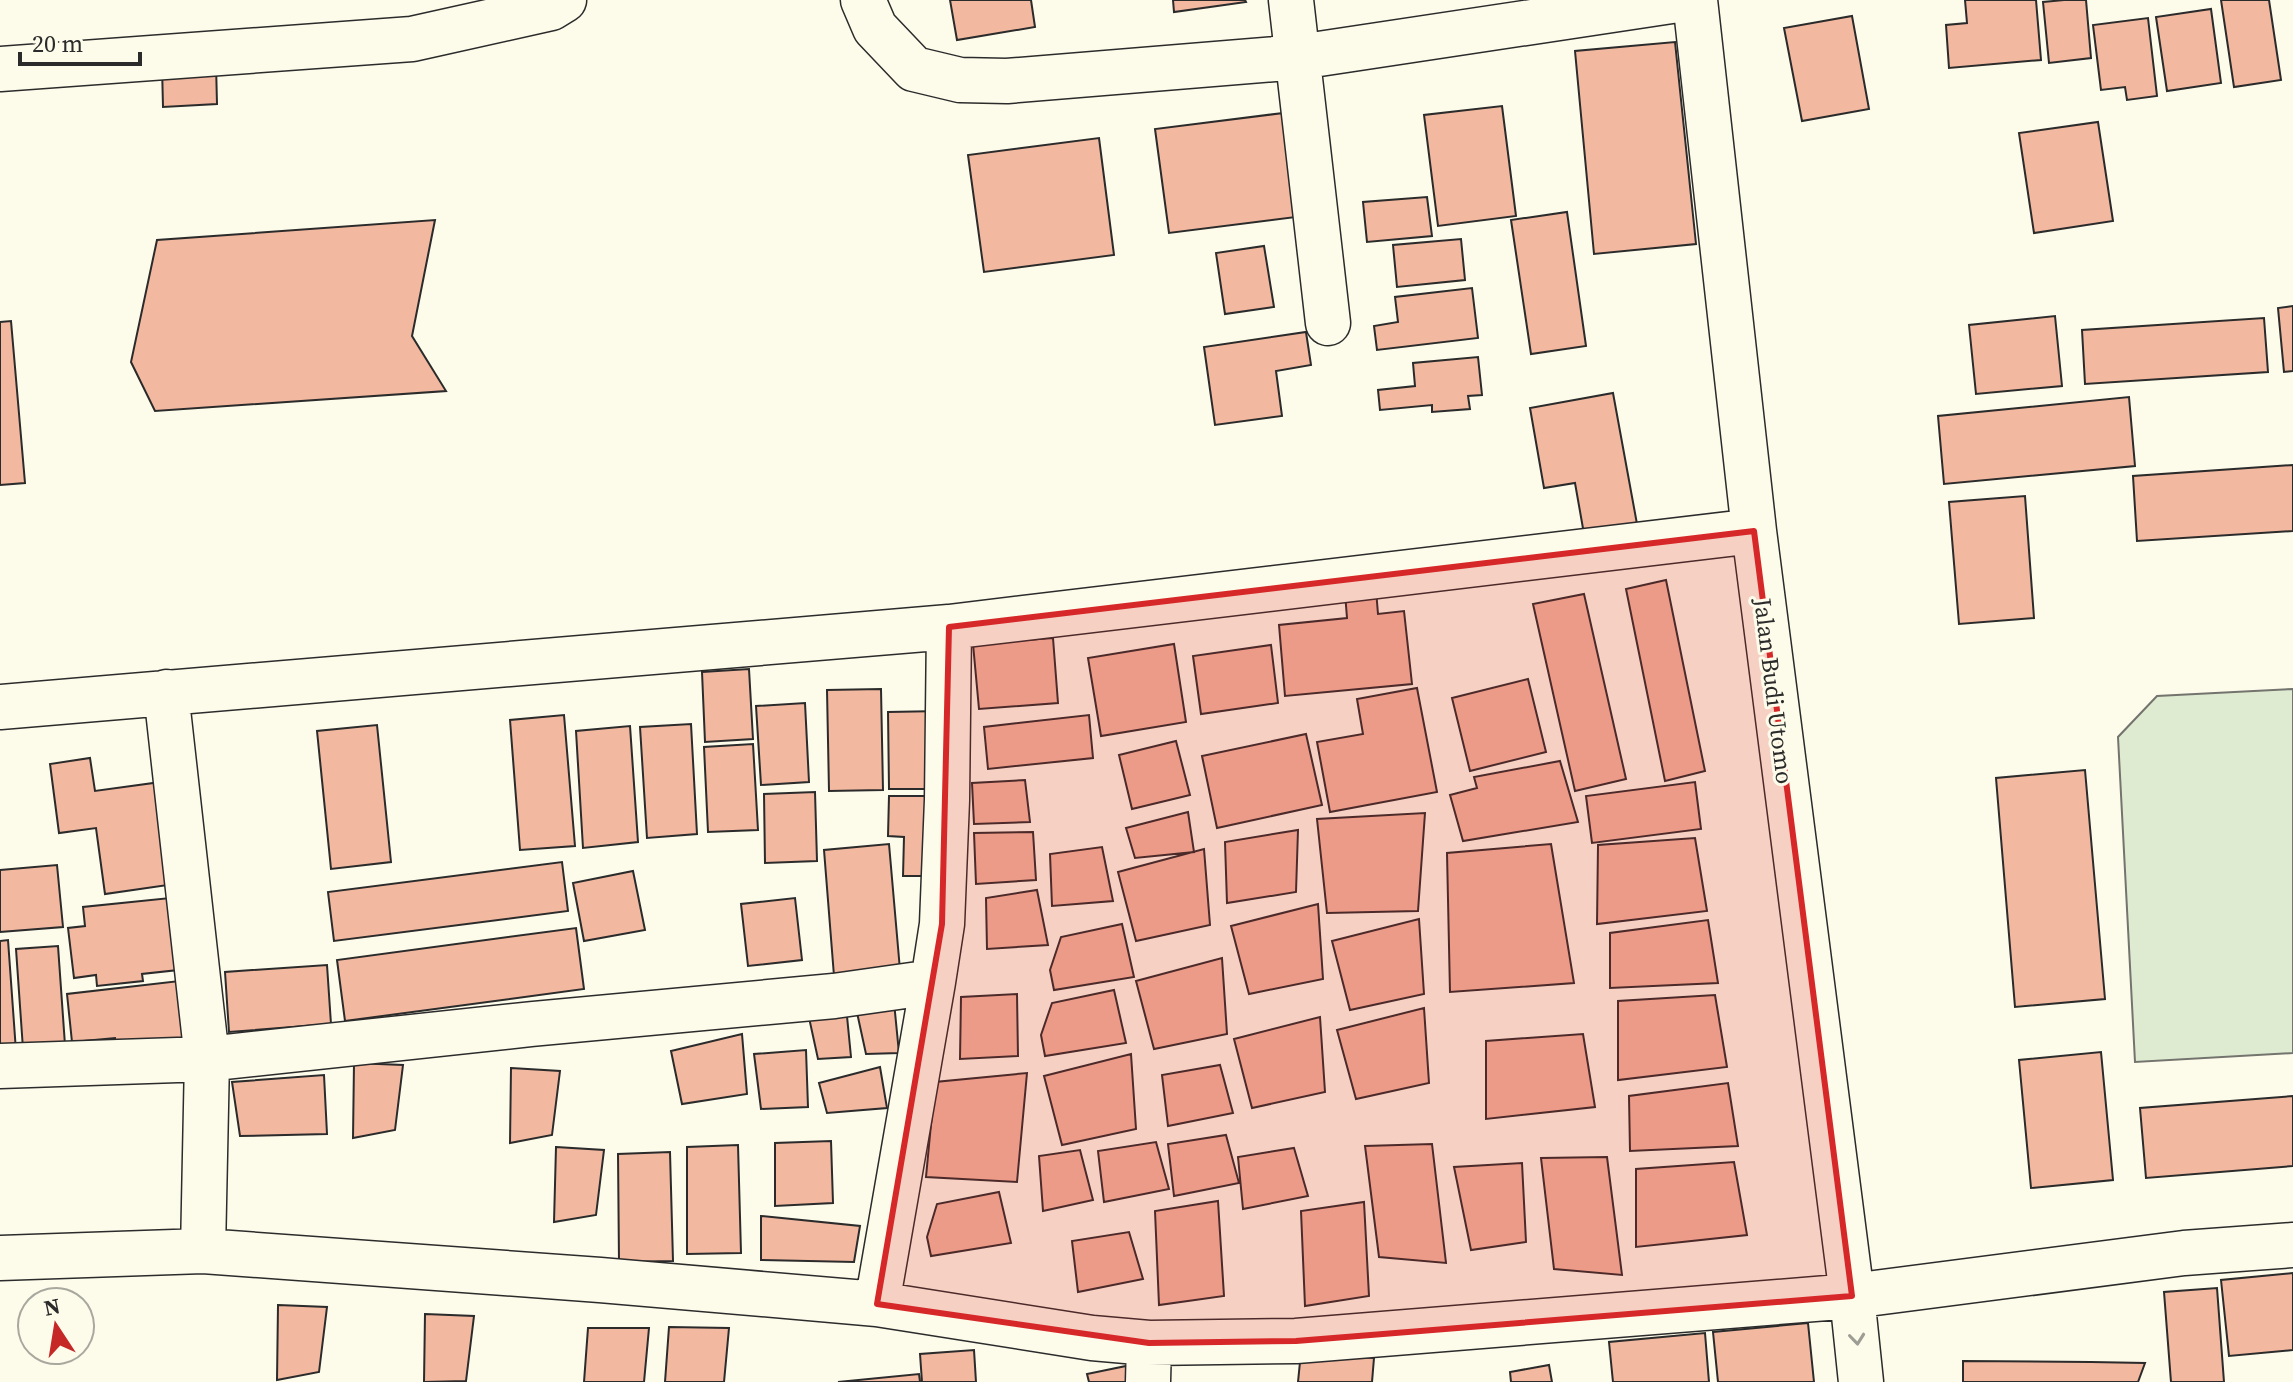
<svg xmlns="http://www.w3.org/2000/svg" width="2293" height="1382" font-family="'Source Serif 4',serif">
  <rect width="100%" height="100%" fill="#fdfbea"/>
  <path fill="#deebd1" stroke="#74746e" stroke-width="2" d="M2293,689V1053L2135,1062L2118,737L2157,696Z"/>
  <path fill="#f2b8a0" stroke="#2b2b2b" stroke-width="2" d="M950,0H1031L1035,27L957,40Z
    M1173,0H1245L1246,2L1174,12Z
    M1965,0H2036L2041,60L1949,68L1946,25L1967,23Z
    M2064,0H2086L2091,58L2049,63L2043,2Z
    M2221,0H2269L2281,80L2234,87Z
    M2211,9L2221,83L2167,91L2156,17Z
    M1852,16L1869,109L1802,121L1784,28Z
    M2148,18L2157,96L2127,100L2125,87L2101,90L2093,25Z
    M1675,42L1696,244L1594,254L1575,51Z
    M216,64L217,104L163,107L162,66Z
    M1502,106L1516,216L1438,226L1424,115Z
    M1291,112L1304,216L1169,233L1155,129Z
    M2098,122L2113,221L2034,233L2019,133Z
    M1099,138L1114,255L984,272L968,155Z
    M1427,197L1432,236L1367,242L1363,202Z
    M1567,212L1586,346L1531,354L1511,220Z
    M435,220L412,336L446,391L155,411L131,362L157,240Z
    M1461,239L1465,280L1397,287L1393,245Z
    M1264,246L1274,307L1225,314L1216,253Z
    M1472,288L1478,338L1377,350L1374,326L1398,322L1395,297Z
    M2293,306V371L2284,372L2278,308Z
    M2055,316L2062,386L1976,394L1969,325Z
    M2264,318L2268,372L2085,384L2082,330Z
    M11,321L25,483L0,485V322Z
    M1306,332L1311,365L1276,371L1282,416L1215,425L1204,347Z
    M1478,357L1482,395L1468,396L1470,409L1432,412V405L1380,410L1378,390L1415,386L1413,363Z
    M1613,393L1637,524L1584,534L1575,483L1544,488L1530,408Z
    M2129,397L2135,466L1944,484L1938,416Z
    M2293,465V531L2137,541L2133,476Z
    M2025,496L2034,618L1959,624L1949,502Z
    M1666,580L1705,771L1665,781L1626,589Z
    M1376,590L1378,614L1404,611L1412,684L1285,696L1279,625L1347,618L1345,593Z
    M1584,594L1626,779L1575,791L1533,604Z
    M1053,638L1058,703L979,709L973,644Z
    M1174,644L1186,722L1101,736L1088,658Z
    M1271,645L1278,703L1201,714L1193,656Z
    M749,669L753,739L705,742L702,672Z
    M1528,679L1546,752L1470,771L1452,698Z
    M1417,688L1437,792L1330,812L1317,742L1363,734L1357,699Z
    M881,689L883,790L829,791L827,690Z
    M805,703L809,782L761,785L756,706Z
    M941,711V789H889L888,712Z
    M564,715L575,846L520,850L510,720Z
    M1089,715L1093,758L988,769L984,727Z
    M691,724L697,834L647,838L640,727Z
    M377,725L391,862L331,869L317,731Z
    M630,726L638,842L583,848L576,731Z
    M1306,734L1322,805L1217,828L1202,756Z
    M1176,741L1190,795L1132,809L1119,755Z
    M753,744L758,830L708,832L704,747Z
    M90,758L95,791L161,782L175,884L105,894L96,828L59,833L50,764Z
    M1560,761L1578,822L1463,841L1450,795L1477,788L1474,777Z
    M2085,770L2105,999L2015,1007L1996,778Z
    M1025,780L1030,822L974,824L972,783Z
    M1695,782L1701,829L1592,843L1586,796Z
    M815,792L817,861L765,863L764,794Z
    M889,796H940L938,876H903L904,837L888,836Z
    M1188,812L1194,852L1135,858L1126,828Z
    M1425,813L1418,911L1327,913L1317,819Z
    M1298,830L1296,892L1227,903L1225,842Z
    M1033,832L1036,880L976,884L974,833Z
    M1695,838L1707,911L1597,924L1598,845Z
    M889,844L900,970L834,976L824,850Z
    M1551,844L1574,983L1450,992L1447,853Z
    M1102,847L1113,901L1052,906L1050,854Z
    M1204,849L1210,925L1136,941L1118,872Z
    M562,862L568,911L334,941L328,892Z
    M57,865L63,927L0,932V870Z
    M633,871L645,930L584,941L573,883Z
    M1037,890L1048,945L987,949L986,898Z
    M170,898L178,970L142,974L143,981L97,986L96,975L74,978L68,928L85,926L83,907Z
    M795,898L802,960L748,966L741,904Z
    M1318,904L1323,979L1249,994L1231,926Z
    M1419,919L1424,994L1350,1010L1332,941Z
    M1708,920L1718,983L1610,988V933Z
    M1122,924L1134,977L1054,990L1050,970L1061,937Z
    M576,928L584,989L345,1021L337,960Z
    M8,940L16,1051L0,1052V941Z
    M58,946L65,1045L23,1049L16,949Z
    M1222,958L1227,1034L1154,1049L1136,981Z
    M327,965L331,1024L229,1032L225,972Z
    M188,980L198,1050L116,1055L115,1038L72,1042L67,994Z
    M1114,990L1126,1043L1045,1056L1041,1035L1052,1003Z
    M1017,994L1018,1056L960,1059L961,997Z
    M1715,995L1727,1067L1618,1080V1001Z
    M894,1002L899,1053L866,1054L856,1008Z
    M846,1006L851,1057L818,1059L808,1013Z
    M1424,1008L1429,1083L1356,1099L1337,1030Z
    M1320,1017L1325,1092L1252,1108L1234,1039Z
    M742,1034L747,1094L682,1104L671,1051Z
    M1583,1034L1595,1107L1486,1119V1041Z
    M806,1050L808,1107L761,1109L754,1054Z
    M2101,1052L2113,1180L2031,1188L2019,1060Z
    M1131,1054L1136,1129L1062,1145L1044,1076Z
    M354,1063L403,1065L395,1130L353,1138Z
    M1220,1065L1233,1113L1168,1126L1162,1075Z
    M880,1067L887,1108L827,1113L819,1083Z
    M511,1068L560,1071L552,1135L510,1143Z
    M1027,1073L1017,1182L926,1177L935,1082Z
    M324,1075L327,1134L240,1136L232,1082Z
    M1728,1083L1738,1146L1630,1151L1629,1096Z
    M2293,1096V1166L2146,1178L2140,1108Z
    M1226,1135L1239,1183L1174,1196L1168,1144Z
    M831,1141L833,1203L775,1206V1143Z
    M1156,1142L1169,1189L1104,1202L1098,1151Z
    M1432,1144L1446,1263L1379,1257L1365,1146Z
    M738,1145L741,1253L687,1254V1147Z
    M556,1147L604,1150L596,1215L554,1222Z
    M1294,1148L1308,1196L1243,1209L1238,1157Z
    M1080,1150L1093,1200L1043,1211L1039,1156Z
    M670,1152L673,1261L619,1262L618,1154Z
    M1607,1157L1622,1275L1554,1269L1541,1158Z
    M1734,1162L1747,1235L1636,1247V1169Z
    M1522,1163L1526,1242L1471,1250L1454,1167Z
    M999,1192L1011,1243L931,1256L927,1237L937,1204Z
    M1218,1201L1224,1296L1159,1305L1155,1211Z
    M1364,1202L1369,1296L1305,1306L1301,1211Z
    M761,1216L860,1226L854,1262L761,1260Z
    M1129,1232L1143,1279L1078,1292L1072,1241Z
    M2293,1273V1350L2229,1356L2221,1280Z
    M2217,1288L2224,1382H2171L2164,1292Z
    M278,1305L327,1307L319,1372L277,1380Z
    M425,1314L474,1316L466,1381L424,1382Z
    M1808,1323L1814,1382H1718L1713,1332Z
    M669,1327L729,1328L724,1382H665Z
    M588,1328H649L644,1382H584Z
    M1705,1333L1709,1382H1613L1609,1342Z
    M974,1350L976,1382H922L920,1354Z
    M1301,1352L1374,1358L1372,1382H1298Z
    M1963,1361L2091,1362L2145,1363L2138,1382H1963Z
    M1549,1365L1552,1382H1511L1510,1372Z
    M1126,1366L1129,1382H1089L1087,1374Z
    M919,1374L920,1382H838Z"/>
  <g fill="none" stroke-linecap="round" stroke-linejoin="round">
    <g stroke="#2b2b2b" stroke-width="47">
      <path id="minor" d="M863,0L875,28L914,69L960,80L1007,81L1299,57L1678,0
        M1291,0L1328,323
        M1695,0L1754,531L1852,1296L1861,1382
        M0,69L412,39L551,8L564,0
        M166,692L207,1059L203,1251
        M0,707L949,627L1754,531
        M0,1066L207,1059L532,1024L834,996L933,982L942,924L947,800L949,627
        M0,1258L203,1251L600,1280L877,1304L1092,1338L1149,1343L1296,1341L1852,1296L2184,1253L2293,1245
        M877,1304L933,982
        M1148,1382L1149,1343"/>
    </g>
    <use href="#minor" stroke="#fdfbea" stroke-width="44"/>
  </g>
  <defs><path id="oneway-chevron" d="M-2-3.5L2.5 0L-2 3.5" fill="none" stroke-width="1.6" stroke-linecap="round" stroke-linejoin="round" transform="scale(2)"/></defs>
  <use stroke="#9e9d94" href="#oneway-chevron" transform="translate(1857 1339) rotate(84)"/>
  <path fill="#d62828" fill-opacity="0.2" stroke="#d62828" stroke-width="6" stroke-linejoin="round" d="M1754,531L1852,1296L1296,1341L1149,1343L877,1304L942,924L949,627Z"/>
  <g text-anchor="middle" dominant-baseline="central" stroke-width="6" stroke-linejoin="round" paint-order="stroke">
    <g font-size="24" fill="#2b2b2b" stroke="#fdfbea">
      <text transform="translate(1774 691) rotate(83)">Jalan Budi Utomo</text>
    </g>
  </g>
  <g transform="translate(56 1326) rotate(348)"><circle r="38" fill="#fdfbea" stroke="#a9a89e" stroke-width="2"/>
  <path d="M0-6L14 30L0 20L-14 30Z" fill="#c62828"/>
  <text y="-12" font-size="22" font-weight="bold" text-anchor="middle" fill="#2b2b2b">N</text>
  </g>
  <path d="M20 52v12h120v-12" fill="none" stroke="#2b2b2b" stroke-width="4"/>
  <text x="32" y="52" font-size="24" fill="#2b2b2b" stroke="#fdfbea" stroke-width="6" paint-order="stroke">20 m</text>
</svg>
